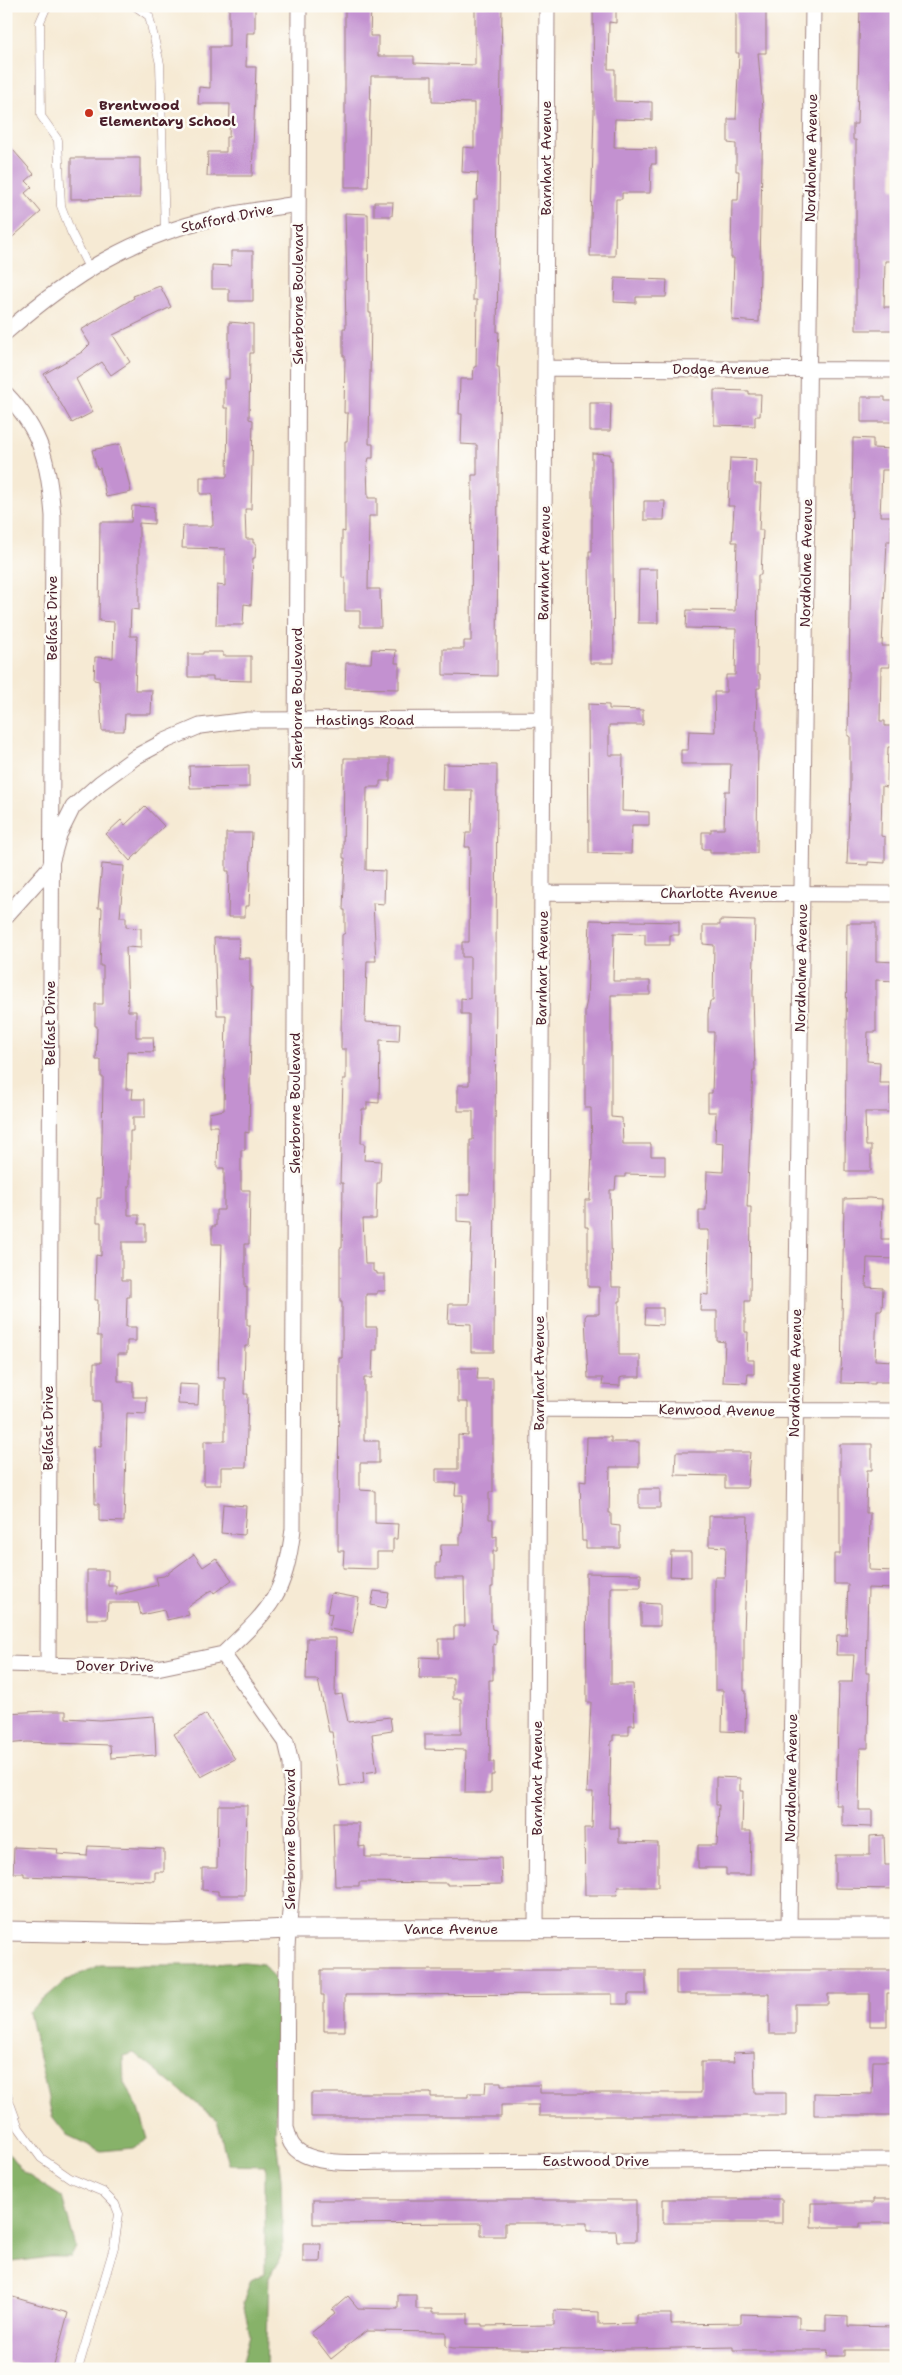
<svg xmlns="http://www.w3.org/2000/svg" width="902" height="2375" font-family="'Shantell Sans',sans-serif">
  <rect width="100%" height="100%" fill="#fdfcf7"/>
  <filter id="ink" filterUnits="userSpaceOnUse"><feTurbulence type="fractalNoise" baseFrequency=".02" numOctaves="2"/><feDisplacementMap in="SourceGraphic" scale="10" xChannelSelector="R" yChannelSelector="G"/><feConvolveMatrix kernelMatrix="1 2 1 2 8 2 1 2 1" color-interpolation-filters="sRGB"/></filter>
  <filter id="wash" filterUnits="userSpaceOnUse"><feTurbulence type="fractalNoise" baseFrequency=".0096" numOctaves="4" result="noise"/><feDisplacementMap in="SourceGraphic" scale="20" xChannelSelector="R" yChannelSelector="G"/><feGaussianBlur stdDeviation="1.12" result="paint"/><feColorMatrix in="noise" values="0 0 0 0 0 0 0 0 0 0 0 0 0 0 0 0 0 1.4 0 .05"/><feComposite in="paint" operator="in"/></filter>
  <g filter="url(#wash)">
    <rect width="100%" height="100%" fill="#f6ead4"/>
    <path fill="#87b269" stroke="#68684a" d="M244,1962L263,1964L278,1983L279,2078L275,2131L281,2178L283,2252L269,2278L266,2369H242L241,2367L250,2335L243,2303L251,2280L265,2273V2166L228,2165L217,2120L134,2053L123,2056L124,2083L139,2109L148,2139L134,2148L101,2151L67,2135L52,2116L29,2012L65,1981L100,1965H195Z
      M6,2150L23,2172L62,2197L76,2247L71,2257H49L6,2263Z"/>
    <g id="blocks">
      <path fill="#c391d0" d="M229,6H255V33H247L246,67H256L252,176H207L208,152H226V137H229L230,104H198L199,87L210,88V47H229Z
        M345,6H371L370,36H378V56H414V63L475,65V6H502L497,332H499L497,367H499L500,387L498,463L497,676L443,675V649H464V641H471L472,475H477V445L461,444L462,414H459L460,379H473L474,367H476L477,300H473L474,200H477L478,173L462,172L463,147L474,148V103L432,102V76H371L368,187H345Z
        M593,6H616V23L609,22L608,69H615V101L652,102V120L615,119L614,147L656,148V164H651L650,193H622V199H616L615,256H590L594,112Z
        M736,6H766V53H758L763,109L759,322L732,320L734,258H731L732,200H738L739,171H736V144L728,143V119H736L739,53H736Z
        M860,6H896L892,114H894L892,189H896V261H885L884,307H896V330H856V140H853V124H857Z
        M6,142L34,174L26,181L32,187L25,193L41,212L6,243Z
        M71,158H140V198L71,199Z
        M374,202H393L392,216H374Z
        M345,213L368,214L369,313H371L369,444H373V458H369L367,466L368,498H377V516H369L368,589H380L381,627H360V611H345V578H342V531L345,532V441H347L348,413H344L345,356H343V328H346L345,280H347Z
        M231,251H253V301H229V289H212V265L231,266Z
        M615,278L667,280L666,297H636V303L614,302Z
        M160,286L171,307L113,335L130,362L111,375L102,362L76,379L93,412L72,423L44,374L82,352L90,344L81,330L134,298L133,296Z
        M229,322L253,324V353H250L249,419L253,420L251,509H245L246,539H253V543H256L255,558H253L251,605L244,604L243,625H216L217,585L225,586V549L182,548L183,526H213L212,494H200V477H227L228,408H224V379H229Z
        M714,390L749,391V394H761L760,416H755V426L714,425Z
        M861,397H885V401H896V422H861Z
        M590,403H611L610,431H590Z
        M853,438L873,439V448L892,449L891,470H882L880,516H891V541H887L882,646H891L890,667H881L880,721H885V726H896V747H888L887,787L882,786L881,836L885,837V863L868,862V865L847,864L850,786V736H848Z
        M120,444L131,492L106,497L100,468L97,469L92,450Z
        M592,453L610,454V460H612L614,663H590L589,551H592Z
        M730,458L756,459L755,484H761L759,530H763L761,575H758L757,674H760V688H757L756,730L758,731L757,853H710V849H702V832H711V829H724L725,791H730L731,764H681V750H688L689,731L715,732L714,692H726V675H735L736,629L686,628L687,610L735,611L737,542H732L734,506H728Z
        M644,501H665L664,520H644Z
        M132,506L154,507V524L139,523V610L131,609L130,636H137L135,690H152L151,714H125L124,731H102L99,681L94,680L95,657L113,658L114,622L99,621L100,522H131Z
        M639,569H657L658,623H638Z
        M372,649L396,650L395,663H399V689L345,688L346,663H371Z
        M203,652H223V656H251V681L213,680V677H188V654H203Z
        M588,704L609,705V709L643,710V725H609V755H623L622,811L649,812V825H632L631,854L589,853Z
        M344,758H390V781H380V787H367L366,870L385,871L384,904L373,903L376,961H367L365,1022L400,1024L399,1041L380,1040L379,1103L367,1102V1109H362L361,1143H365L364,1160L381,1161L380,1183H377L376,1219H363L365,1264H373V1271L377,1272V1274H385V1291H377V1294H366V1327H377V1350H373L372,1378H364V1441H379V1463H360V1490L375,1491V1523L398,1524L397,1539H393V1552H377V1569L343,1568L344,1551H338L339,1358H342V1302H340V1248H342L343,1183H340L343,1079H346V1049H341L342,935L345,933V910H343L345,858H343Z
        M443,764L497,765L494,1352H471V1324L448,1323L449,1304H469L472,1222L457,1221V1195H470V1140H473V1111H458V1085H469V1014H461V998L470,999V957H462V942H469L470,847H465L466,833H471L472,790H442Z
        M249,765V787L190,788L189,766Z
        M145,806L164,826L130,861L106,834L121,820L125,825Z
        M226,833H252L249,906H245V917H228L229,871H226Z
        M102,864L124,866L120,917H126V927L141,928V948L126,947L128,1011H136V1037H153L154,1052L127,1051L126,1089H133L132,1099H145V1117H133V1131H130V1186H128V1215H139V1224H146V1242H122V1280H130V1297H127L126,1327H136V1341H127V1354H118V1381H133V1397H147L146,1414L127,1413L124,1522L99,1521V1504H95L94,1446L101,1447V1401H94V1363H101V1336H97L98,1300H95L96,1255L101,1256V1222H97V1198H101L103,1077H101V1060H96L97,1026H95V1004H103V966H100L102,908H98Z
        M590,920L679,922V935H670V945H645V934L614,933L613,981H650V995H611V1117L622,1118L623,1144H651V1156H665V1175L625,1174V1177H616L615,1190H610L612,1287H621V1301H619V1355H640V1377H623L620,1378V1386L602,1385L603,1378H588L585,1317L587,1314H599V1287H588V1227H585V1200H590L592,1152L591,1108H585V1009L587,1000Z
        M720,920L755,921L753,993L755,1070H753L747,1207H751L750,1301H745V1332H748L747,1360H754V1374H748L747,1383L723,1382L725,1342L717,1341V1311H700L701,1294L708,1295L709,1230H699V1210H706L707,1171L723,1172L724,1143L715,1142L716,1112H708V1093H712L714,1032H708V1014L710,1001H713L714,945L703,944V925H720Z
        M847,923H876V961L896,962V981L876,980V1032H868L867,1061L880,1062L879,1083H890V1112H865L866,1146H871V1171H845Z
        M214,938H239L238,958H250V987H252L249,1133L245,1132V1150H241V1190H250L249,1244H245V1287L247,1286V1325H250L249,1346H245L244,1394H248L246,1467H221V1485H204V1441H225V1378H218L222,1244H212V1226H216V1210H224V1168H217L218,1126H209V1113L224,1110L226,1015H217Z
        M869,1198L882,1199L881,1239H895V1259L867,1258L866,1287L883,1288L882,1310H877L875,1360L894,1361L896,1378H894V1382H875V1384L841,1383L844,1199Z
        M646,1308H663V1325L645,1324Z
        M458,1368H478L477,1379H493V1492H489V1519H493V1537L497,1536V1551H493V1587H491V1622L492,1629L496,1630V1645L493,1644V1680H489L490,1762H494V1775H491V1793H465L466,1750L425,1749V1734H461V1699H453V1678H419L420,1657L439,1658V1639H454V1626H465L464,1578H436V1563H440L441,1545H460V1533H462L463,1495H455L456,1483H436V1469H458V1435L468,1436V1402H458Z
        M179,1384L199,1385L198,1405L178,1404Z
        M587,1437H611V1442H639V1467H610L609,1513H611V1525L620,1526V1548H586V1541H582L580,1481L586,1482Z
        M840,1444H872V1470H867L866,1513H870L869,1570L896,1571V1589L868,1588L866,1673H869L868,1748H860L859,1810H872V1827L842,1826V1805H836L839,1682H852L854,1655H836L837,1635H846L848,1584H834V1554H840Z
        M676,1452H750L747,1488H725V1476L675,1475Z
        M639,1489H660V1508H639Z
        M223,1504L246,1506L244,1535L221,1533Z
        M709,1516H748L744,1634V1691H746L745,1732L722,1731L723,1690H715V1577H725L726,1547L709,1546Z
        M671,1552H691V1577L670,1576Z
        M194,1554L203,1567L216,1558L232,1580L214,1593L212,1590L187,1607L189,1615L167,1620L164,1610L141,1615L138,1603H108L107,1619H87V1570H108V1586H116V1595L158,1585L156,1577L164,1576Z
        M586,1573L641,1574V1587H611V1684H633L635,1725H629V1735H613V1741H611L609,1828H619V1842L658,1843V1887H618L617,1895H585L584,1828H592L593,1792H587L591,1702H587Z
        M374,1591L389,1593L386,1608L371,1605Z
        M331,1593L359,1598L353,1633L329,1629L332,1614L327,1613Z
        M641,1603L660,1604V1626H641Z
        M307,1638H336L335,1695L342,1694L348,1722L390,1717L392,1731L372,1734L377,1771L363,1773L364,1783L340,1786L332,1732H329L318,1680H306Z
        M46,1711H66V1718L100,1720L154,1716L156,1755L111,1758L110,1745L27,1742L6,1744V1713Z
        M206,1714L235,1759L201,1777L174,1734Z
        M716,1777L740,1778V1791H743L742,1831H751L750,1875H726V1868H698V1845H717L719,1805H716Z
        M218,1805H247L245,1895H218V1891L202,1890V1868H217Z
        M333,1823H359V1847L365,1846V1857L501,1858L502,1884L447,1885V1883L359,1882V1886H335Z
        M884,1835L885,1865H896V1889L835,1888V1855H870V1836Z
        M88,1846L164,1849V1872H155V1881L24,1876V1873H13L14,1847L58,1849L57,1854L87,1856Z
        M321,1970H646V1994H628V2004H612V1994L345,1995V2031H324V1995H321Z
        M676,1970H896V1993H887V2026H870V1994H828V2004H795V2034H769V1994H676Z
        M754,2052L755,2093H786V2116H539V2105H501V2117H311V2093H431V2097H468V2093H485L486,2082H501V2085H540V2093H701V2062H734L733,2053Z
        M873,2061H893L892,2092H896V2115H814V2093L872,2094Z
        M663,2199H782V2223H663Z
        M873,2199H896V2223H860V2227H811V2203H873Z
        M313,2200H636V2241H617L616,2231H587V2223H505V2236H481V2223L313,2224Z
        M303,2244H321L320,2262H303Z
        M6,2295L68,2313L53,2369H31L6,2361Z
        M398,2295H416V2309H432V2313H468V2324H482V2326L554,2325V2310L599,2312V2324L636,2323V2314H671V2324L741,2323V2314L799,2316V2329L826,2330V2316L848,2317V2326L896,2327V2350H845V2356H827L828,2350H733V2347L576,2350L453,2348L446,2346V2332L366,2331L331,2359L311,2333L335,2314L332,2310L348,2296L358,2308L398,2309Z"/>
    </g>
  </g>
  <g filter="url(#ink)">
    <use href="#blocks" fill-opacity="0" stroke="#a08480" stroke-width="1"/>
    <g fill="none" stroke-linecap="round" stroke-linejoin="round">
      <g stroke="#a08480" stroke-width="9">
        <path id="service" d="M52,6L46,8L40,22L41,116L58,140L61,206L71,232L89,268
          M135,6L149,16L160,64L165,232
          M6,2092L19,2128L41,2158L70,2178L103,2192L115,2204L119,2214L114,2247L78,2369"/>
      </g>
      <g stroke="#a08480" stroke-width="17">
        <path id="minor" d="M299,6L293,1529C285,1597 270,1609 223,1654L286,1742L291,1763L293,1876L287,1947L286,2128C288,2133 289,2139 291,2143C305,2168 363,2162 388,2162L896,2160
          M6,332C72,275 132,236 219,217C245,211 272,208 298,204
          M545,368L896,370
          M6,394C43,432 49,466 53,516L48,1664
          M543,893L896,894
          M6,916L50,867L59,835L73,807L100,783L137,756L165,741L200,726L248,720L542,719
          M539,1409L896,1411
          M6,1664L157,1668L223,1654
          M536,1929L547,6
          M789,1929L813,6"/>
      </g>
      <g stroke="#a08480" stroke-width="21">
        <path id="tertiary" d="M6,1931L165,1934L289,1929L896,1928"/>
      </g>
      <use href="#service" stroke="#fff" stroke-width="8"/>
      <use href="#minor" stroke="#fff" stroke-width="15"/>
      <use href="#tertiary" stroke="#fff" stroke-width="19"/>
    </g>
  </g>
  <circle fill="#c8321e" stroke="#fdfcf7" stroke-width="2" cx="89" cy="113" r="5"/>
  <g text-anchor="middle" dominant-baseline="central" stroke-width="5" stroke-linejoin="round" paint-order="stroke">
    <g font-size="14" font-weight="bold" fill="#4a1f2b" stroke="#fdfcf7" text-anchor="start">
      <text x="99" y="105">Brentwood<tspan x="99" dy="16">Elementary School</tspan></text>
    </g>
    <g font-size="14" fill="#4a1f2b" stroke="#fdfcf7">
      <text transform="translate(546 158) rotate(-90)">Barnhart Avenue</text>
      <text transform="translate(811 158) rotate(-89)">Nordholme Avenue</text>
      <text transform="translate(227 218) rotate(-12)">Stafford Drive</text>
      <text transform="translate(298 294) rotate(-90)">Sherborne Boulevard</text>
      <text x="721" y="369">Dodge Avenue</text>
      <text transform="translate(544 563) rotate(-89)">Barnhart Avenue</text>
      <text transform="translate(806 563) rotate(-89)">Nordholme Avenue</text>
      <text transform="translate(52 618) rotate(-90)">Belfast Drive</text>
      <text transform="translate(297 698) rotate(-90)">Sherborne Boulevard</text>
      <text x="365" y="720">Hastings Road</text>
      <text x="719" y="893">Charlotte Avenue</text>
      <text transform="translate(542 968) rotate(-89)">Barnhart Avenue</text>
      <text transform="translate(801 968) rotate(-89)">Nordholme Avenue</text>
      <text transform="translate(50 1023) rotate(-90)">Belfast Drive</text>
      <text transform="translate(295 1103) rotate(-90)">Sherborne Boulevard</text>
      <text transform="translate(539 1373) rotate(-90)">Barnhart Avenue</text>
      <text transform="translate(795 1373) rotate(-89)">Nordholme Avenue</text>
      <text transform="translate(717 1410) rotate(1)">Kenwood Avenue</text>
      <text transform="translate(48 1428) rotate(-90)">Belfast Drive</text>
      <text transform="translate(115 1666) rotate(1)">Dover Drive</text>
      <text transform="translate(537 1778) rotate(-90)">Barnhart Avenue</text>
      <text transform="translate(791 1778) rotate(-89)">Nordholme Avenue</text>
      <text transform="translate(290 1839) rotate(-90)">Sherborne Boulevard</text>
      <text x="451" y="1929">Vance Avenue</text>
      <text x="596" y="2161">Eastwood Drive</text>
    </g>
  </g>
  <rect width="902" height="2375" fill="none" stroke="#fdfcf7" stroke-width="25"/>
</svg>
